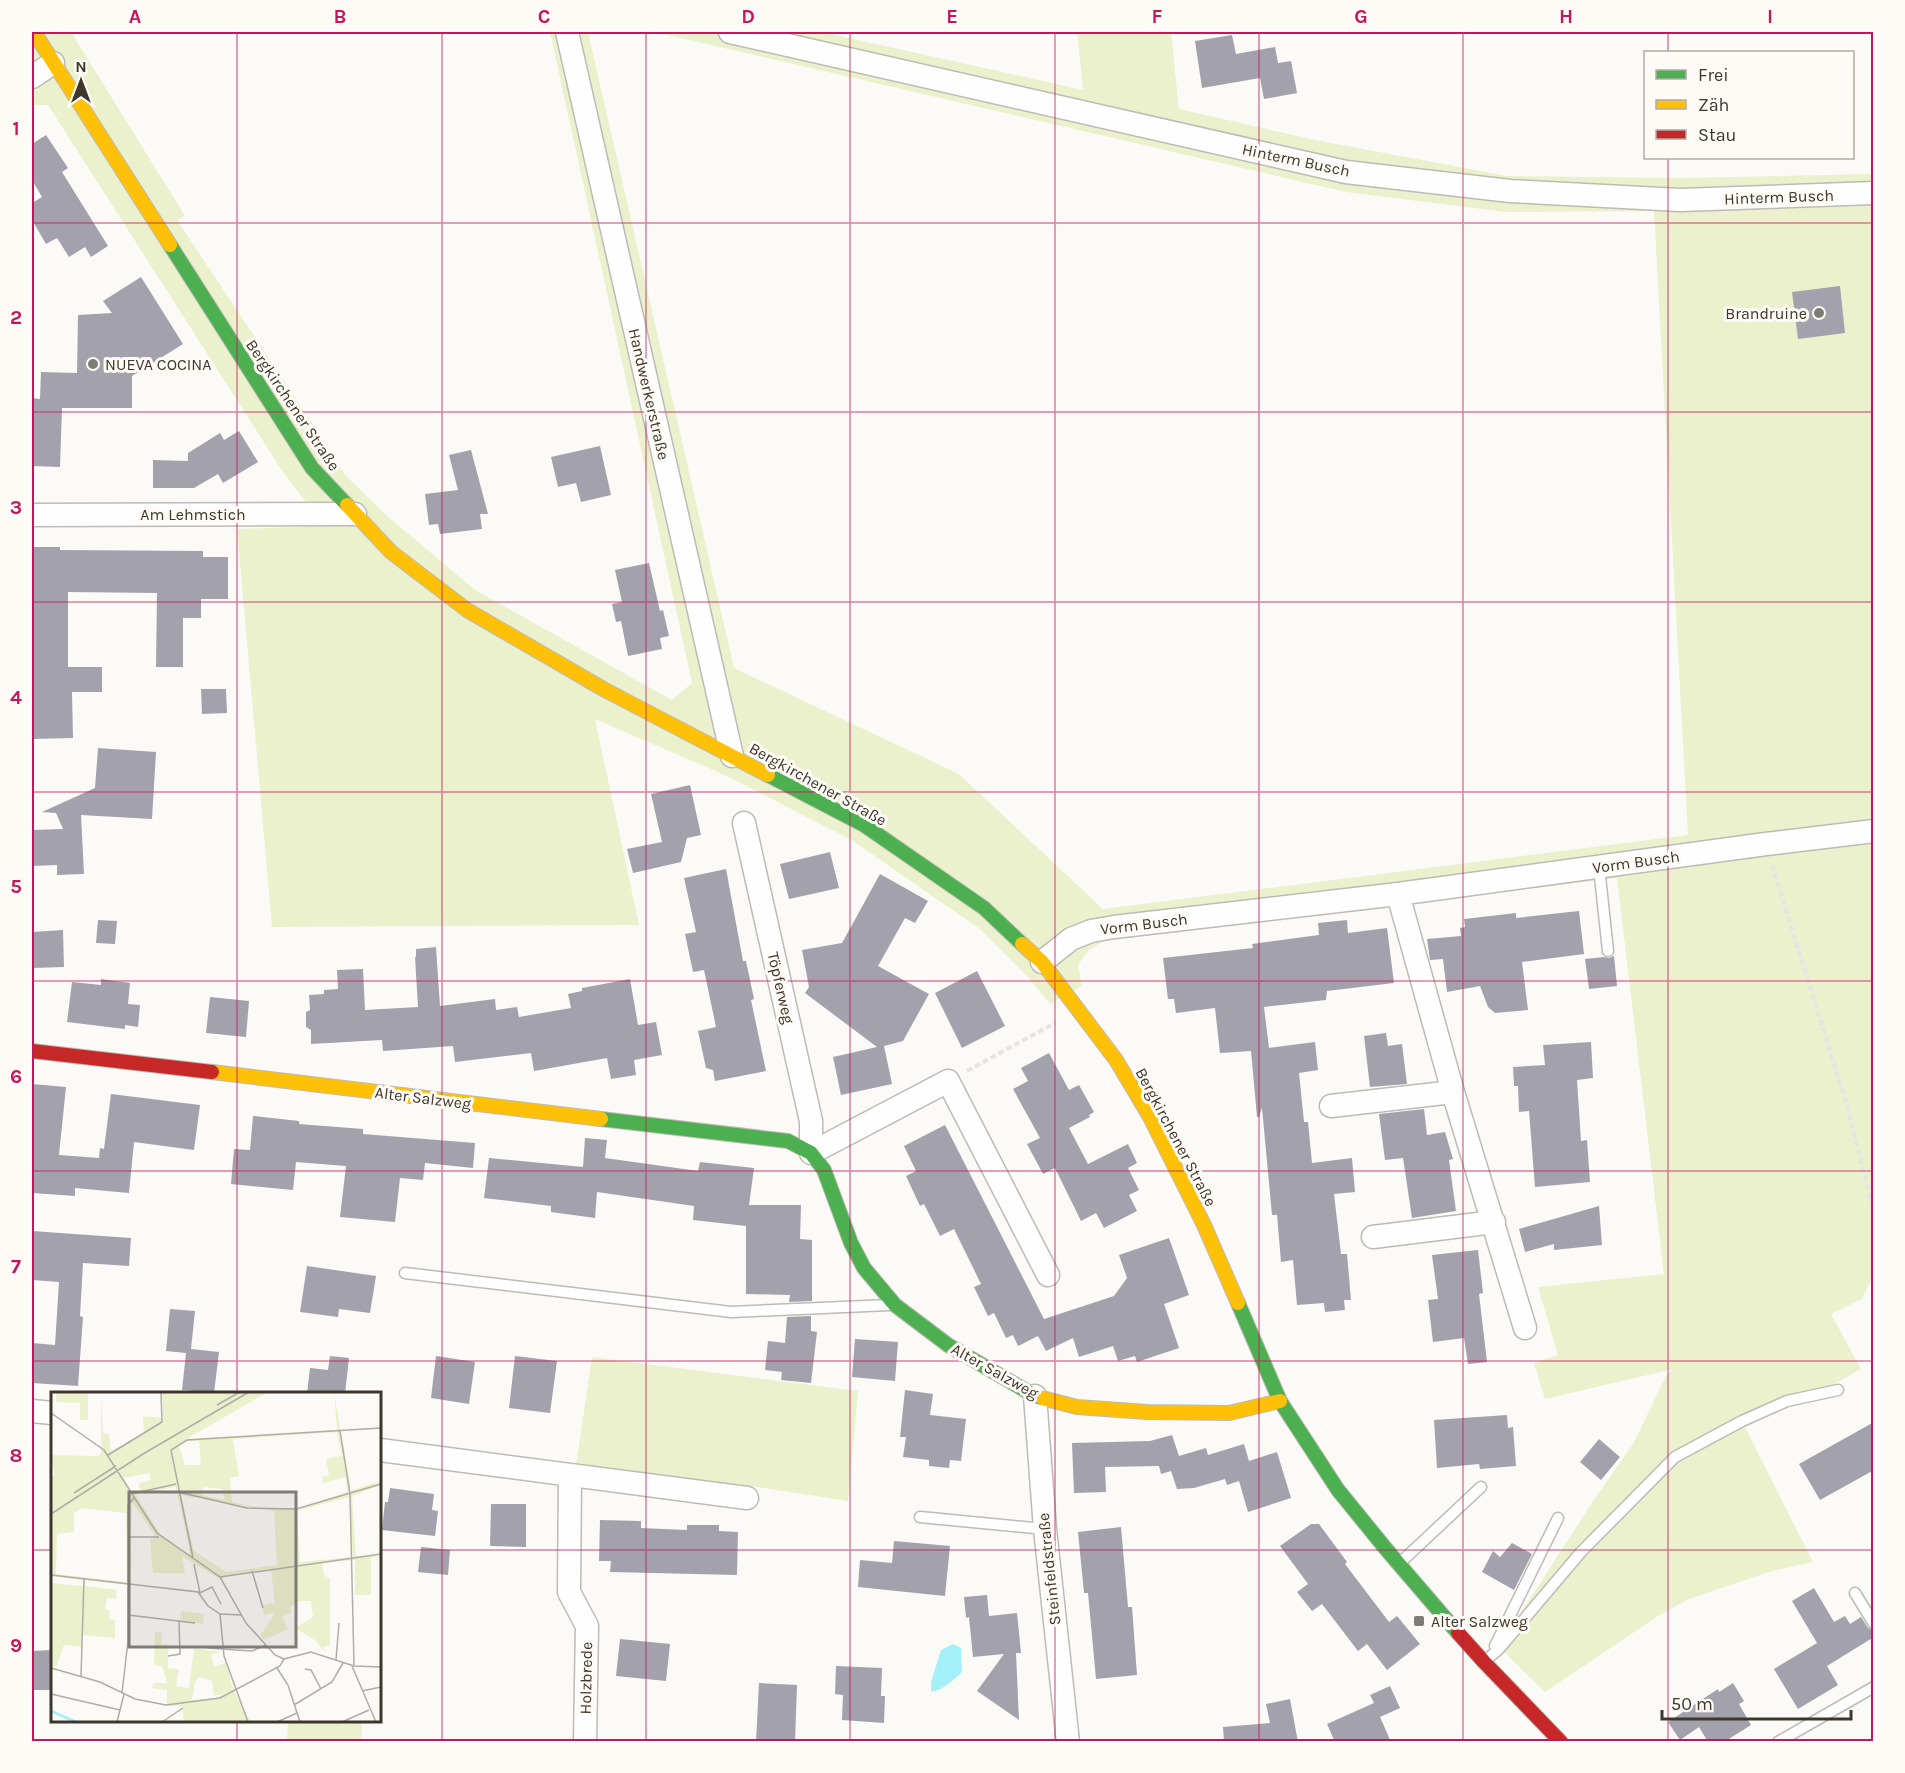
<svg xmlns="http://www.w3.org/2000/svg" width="1905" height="1773" font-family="Karla,sans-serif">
  <rect width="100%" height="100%" fill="#fcfaf7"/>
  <path fill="#ebf1cd" d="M32,32H72L76,40L185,216L177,220L330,450L345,475L386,515L475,590L672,700L692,683L550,32H588L734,668L959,774L1103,909L1688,835L1654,211L1506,212L1346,192L655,32H822L1083,90L1077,32H1171L1179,109L1315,140L1507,176L1681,178L1873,174V1276L1862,1299L1831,1314L1861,1369L1836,1383L1745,1427L1813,1562L1772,1571L1689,1599L1658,1616L1545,1692L1499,1647L1595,1498L1633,1444L1666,1376L1673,1369L1545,1399L1534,1363L1558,1355L1538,1287L1664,1274L1617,878L1104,941L1089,950L1078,965L1082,986L1050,1004L1027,976L980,929L853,841L729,777L595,719L639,925L272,927L237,529L324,526L281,469L48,105H32Z
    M592,1357L858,1391L848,1501L751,1486L576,1465Z
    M288,1720L362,1721L361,1741H369H287Z"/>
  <path fill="#a2f0f8" d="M953,1644L961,1648L962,1672C954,1679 942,1692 931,1691V1682L941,1650Z"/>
  <path fill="#a3a1ac" d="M1232,35L1236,54L1275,47L1278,63L1291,61L1297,93L1264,99L1260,78L1202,88L1195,41Z
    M46,135L68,168L62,172L108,246L91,257L85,247L69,257L57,238L46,244L32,220V203L42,197L32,180V144Z
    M141,277L183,344L132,376V408H62L60,467L32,466V398L40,399L41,372L77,373L78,315L112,313L103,301Z
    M1840,286L1845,333L1798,339L1792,292Z
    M239,431L258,462L223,483L218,474L194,488H153V460L188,461V453L220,433L224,440Z
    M600,446L611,495L581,502L576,483L558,487L551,457Z
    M471,450L488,514H480L482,529L440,534L438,524L429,525L425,494L458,490L449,455Z
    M32,547H60V550L203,551V557H228V599H201V618H183V667H156L157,593L68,592V667H102V692H72L73,738L32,739Z
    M649,563L660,611L663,610L669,636L660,638L662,649L628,656L621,621L616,622L612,604L622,602L615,570Z
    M201,689H226L227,713L202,714Z
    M98,748L156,752L152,819L81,815L84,874L57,875V865L32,866V830L63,829L56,813L42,812L95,788Z
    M690,785L701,835L687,838L681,862L633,873L627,849L662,842L651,794Z
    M830,852L839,888L789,899L780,864Z
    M726,869L743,961H746L754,999L751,1000L766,1071L715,1081L713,1070L706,1068L698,1031L716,1027L704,970L693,972L685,934L696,932L684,878Z
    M880,874L928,901L915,923L905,918L878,966L929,994L903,1041L884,1046L892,1084L841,1095L833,1057L877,1047L805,993L809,987L802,950L842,943Z
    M1579,911L1584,954L1522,962L1528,1010L1495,1013L1488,1007L1480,986L1447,992L1443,959L1430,960L1427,939L1461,936L1460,928L1465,927L1464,919L1516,913V918Z
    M98,920L117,921L115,944L96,943Z
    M1347,920L1348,933L1387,928L1394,983L1327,991L1326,1000L1264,1007L1269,1048L1315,1042L1318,1070L1299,1073L1304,1122H1308L1312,1163L1352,1158L1355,1192L1334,1194L1341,1254H1347L1351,1300H1344L1345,1310L1325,1312L1324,1303L1297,1305L1293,1260L1281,1262L1277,1215H1272L1262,1108L1259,1117H1257L1251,1051L1220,1053L1215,1008L1176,1013L1174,999H1168L1163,958L1253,948L1252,944L1319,935L1318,923Z
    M63,930L64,967L32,968V932Z
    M436,947L440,1006L495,999L496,1010L517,1007L519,1017L571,1008L568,994L582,991V988L630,979L638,1025L656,1022L662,1055L634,1060L636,1075L611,1079L607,1058L534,1071L531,1053L455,1062L453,1046L383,1051L382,1040L311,1044V1030L306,1027V1012L310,1010L309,995L324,994V990L338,989L337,970L363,969L365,1010L418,1007L415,957H416V949Z
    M1614,956L1617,986L1589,989L1585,959L1604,957L1609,958Z
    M977,971L1005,1026L962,1048L935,993Z
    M101,979L130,983L128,1004L140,1005L138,1027L125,1025V1029L67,1022L72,982L101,985Z
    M210,997L249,1001L246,1037L206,1033Z
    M1386,1033L1388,1046L1402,1044L1407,1084L1370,1087L1364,1036Z
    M1591,1042L1593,1078L1577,1080L1581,1141L1587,1140L1590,1182L1535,1187L1529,1111L1519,1112L1518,1086H1514L1513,1067L1545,1065L1543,1045Z
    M1049,1053L1069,1090L1079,1085L1094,1112L1089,1115L1090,1117L1069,1128L1088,1164L1128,1144L1137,1163L1128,1168L1139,1190L1129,1195L1137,1211L1104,1228L1096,1213L1081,1221L1055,1168L1043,1174L1027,1144L1040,1138L1013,1089L1028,1081L1021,1068Z
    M32,1084L66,1087L59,1155L99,1158L100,1148L104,1149L111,1094L200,1105L194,1150L134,1142L129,1193L75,1188V1196L32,1193Z
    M1424,1109L1427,1135L1445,1132L1453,1159L1449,1160L1456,1211L1412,1218L1403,1158L1385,1160L1379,1114Z
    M253,1116L299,1121V1124L363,1129V1134L475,1143L473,1168L425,1163L423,1180L400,1178L395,1222L340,1217L346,1166L296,1162L293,1190L231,1184L234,1149L250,1150Z
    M945,1125L1044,1319L1114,1296L1127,1278L1119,1255L1169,1238L1189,1295L1164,1304L1179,1348L1137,1362L1135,1356L1118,1361L1113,1346L1079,1357L1073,1338L1046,1351L1038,1336L1018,1346L1013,1335L1006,1338L994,1313L988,1316L974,1287L981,1284L954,1229L940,1236L924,1204L920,1206L906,1176L916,1171L904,1146Z
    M585,1138L607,1140L605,1158L698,1171L700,1162L754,1168L749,1205H801L800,1239L812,1240V1301L789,1302L790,1295L746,1294V1226L693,1220L694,1206L597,1192L595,1218L551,1212V1206L484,1198L489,1158L583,1167Z
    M1599,1206L1602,1245L1554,1250V1244L1525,1252L1519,1229Z
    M32,1231L131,1238L129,1266L83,1263L80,1316L83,1317L78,1386L32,1383V1343L55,1345L59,1282L32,1280Z
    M1478,1250L1483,1293L1479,1294L1487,1362L1468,1364L1464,1338L1433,1342L1428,1300L1438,1299L1432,1255Z
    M307,1266L376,1276L370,1313L339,1309L338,1317L300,1312Z
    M170,1309L195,1311L191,1349L219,1352L214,1393L182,1390L186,1353L166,1351Z
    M811,1316V1331L817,1332L811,1383L781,1380L782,1372L765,1370L768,1341L785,1343L787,1317Z
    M855,1339L898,1342L895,1381L852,1377Z
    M330,1356L349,1358L345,1394H307L310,1368L328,1370Z
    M436,1356L475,1362L469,1404L431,1398Z
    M515,1356L557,1361L550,1413L509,1408Z
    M905,1390L933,1394L930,1415L966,1419L961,1461L950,1460L949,1468L929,1466V1460L903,1457L906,1437H900Z
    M1507,1415L1508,1428L1513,1427L1516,1466L1480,1469L1479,1464L1437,1468L1434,1420Z
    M1874,1422V1470L1820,1500L1799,1464Z
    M1172,1435L1179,1456L1206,1448L1208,1455L1244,1444L1249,1461L1277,1452L1291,1498L1248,1512L1239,1481L1227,1485L1225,1479L1194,1488L1177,1489L1171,1471L1161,1474L1159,1466L1105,1467L1106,1492L1074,1493L1072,1443L1150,1441Z
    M1599,1439L1620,1457L1601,1480L1580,1462Z
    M390,1488L434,1494L432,1510L438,1511L435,1536L382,1530L385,1502H388Z
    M491,1504H526V1547L490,1546Z
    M600,1520L641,1521V1528L687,1530V1525H719V1531L738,1532L737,1575L610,1572L611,1561H599Z
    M1311,1524H1319L1347,1562L1345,1564L1389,1622L1397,1616L1420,1644L1387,1670L1367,1644L1358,1651L1322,1604L1312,1611L1297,1592L1308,1584L1280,1546Z
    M1121,1527L1128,1607H1132L1137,1675L1096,1679L1088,1593H1084L1078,1532Z
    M894,1541L950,1546L945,1596L858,1587L860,1560L892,1563Z
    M1512,1543L1532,1554L1514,1590L1482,1572L1493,1551L1500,1557Z
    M421,1547L450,1550L448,1575L418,1572Z
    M1814,1588L1834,1622L1845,1616L1850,1624L1861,1617L1868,1628L1874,1631V1637L1827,1666L1838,1685L1798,1709L1774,1669L1817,1643L1792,1601Z
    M987,1595L989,1616L1017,1613L1021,1653H1016L1019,1720L977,1691L1004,1654L973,1657L969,1617L966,1618L964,1597Z
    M620,1639L670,1644L666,1681L616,1676Z
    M52,1650V1690H32V1651Z
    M836,1666L882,1668L881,1696H885L884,1723L842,1720L843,1695L835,1694Z
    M759,1683L797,1685L795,1742H756Z
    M1733,1683L1744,1701L1739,1704L1751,1725L1724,1742H1708L1699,1727L1680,1740L1668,1722L1718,1689L1719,1692Z
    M1390,1686L1400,1708L1380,1717L1391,1742H1335L1327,1724L1374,1703L1370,1695Z
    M1290,1699L1298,1742H1224L1223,1727L1270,1723L1266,1704Z"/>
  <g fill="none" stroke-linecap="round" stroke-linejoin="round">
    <g stroke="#bebab5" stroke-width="13">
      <path id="lane" d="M1599,867L1608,951
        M405,1273L731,1312L889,1305
        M920,1517L1045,1529
        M1402,1561L1481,1487
        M1855,1593L1874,1624
        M1495,1646L1558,1518
        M1487,1659L1498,1650L1581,1552L1675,1457L1742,1421L1787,1401L1838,1390
        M1778,1742L1874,1687"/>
    </g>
    <g stroke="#bebab5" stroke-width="25">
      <path id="street" d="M567,32L732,756
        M730,32L1346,172L1510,191L1680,200L1874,193
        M32,77L53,63
        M32,515L355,514
        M744,823L811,1121V1153L948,1081L1048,1275
        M1398,894L1453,1092L1525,1328
        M1042,962L1071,939L1091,931L1114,927L1398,894L1766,844L1874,831
        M1331,1106L1453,1092
        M1373,1237L1494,1222
        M1035,1396L1045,1529L1068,1742
        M32,1411L52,1413
        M380,1450L747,1498
        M570,1475L569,1592L587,1626L585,1742"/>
    </g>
    <g stroke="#bebab5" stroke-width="16">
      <path id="fast" d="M170,245L312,468L347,505
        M768,775L864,825L984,908L1022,944
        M601,1119L788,1141L811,1153L824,1170L851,1243L864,1268L895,1305L948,1345L1035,1396L1042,1398
        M1238,1303L1280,1401L1338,1490L1386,1549L1458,1633"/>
    </g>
    <g stroke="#bebab5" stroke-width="16">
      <path id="slow" d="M34,32L170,245
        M347,505L391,552L467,610L605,690L768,775
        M1022,944L1042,962L1116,1060L1150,1117L1204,1225L1238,1303
        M212,1072L601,1119
        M1042,1398L1077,1407L1147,1412L1229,1413L1280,1401"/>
    </g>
    <g stroke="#bebab5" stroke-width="16">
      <path id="jam" d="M32,1051L212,1072
        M1458,1633L1484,1662L1561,1742"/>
    </g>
    <path stroke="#e6e5e3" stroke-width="4" stroke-dasharray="6 3" stroke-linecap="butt" d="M1772,865L1846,1102L1874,1214
      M967,1071L1055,1023"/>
    <use href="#lane" stroke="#fffefe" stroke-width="10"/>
    <use href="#street" stroke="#fffefe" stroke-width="22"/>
    <use href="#fast" stroke="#4caf50" stroke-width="14"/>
    <use href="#slow" stroke="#ffc107" stroke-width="14"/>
    <use href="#jam" stroke="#c62828" stroke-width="14"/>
  </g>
  <path fill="none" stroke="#c2185b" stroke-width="1.5" stroke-opacity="0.55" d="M237,32V1394M442,32V1742M646,32V1742M850,32V1742M1055,32V1742M1259,32V1742M1463,32V1742M1668,32V52M1668,158V1742M32,223H1874M32,412H1874M32,602H1874M32,792H1874M32,981H1874M32,1171H1874M32,1361H1874M32,1550H52M380,1550H1874M237,1720V1742"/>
  <g fill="#807b74" stroke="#fefaf5" stroke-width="2">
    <circle cx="1819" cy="313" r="6"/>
    <circle cx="93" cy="364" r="6"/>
    <rect x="1413" y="1615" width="12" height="12" rx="3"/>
  </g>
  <g text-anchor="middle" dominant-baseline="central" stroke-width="6" stroke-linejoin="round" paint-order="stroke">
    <g font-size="16" fill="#3e362d" stroke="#fefaf5">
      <text transform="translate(1296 160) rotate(12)">Hinterm Busch</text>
      <text transform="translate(1779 197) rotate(-2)">Hinterm Busch</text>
      <text transform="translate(649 394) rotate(77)">Handwerkerstraße</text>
      <text transform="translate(293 405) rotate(56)">Bergkirchener Straße</text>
      <text x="193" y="514">Am Lehmstich</text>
      <text transform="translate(818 784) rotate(29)">Bergkirchener Straße</text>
      <text transform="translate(1636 862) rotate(-8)">Vorm Busch</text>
      <text transform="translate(1144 924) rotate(-7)">Vorm Busch</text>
      <text transform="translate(781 988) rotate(77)">Töpferweg</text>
      <text transform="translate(423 1098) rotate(7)">Alter Salzweg</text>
      <text transform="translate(1176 1137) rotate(62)">Bergkirchener Straße</text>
      <text transform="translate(995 1371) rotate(29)">Alter Salzweg</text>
      <text transform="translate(1049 1569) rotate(-96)">Steinfeldstraße</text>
      <text transform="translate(586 1678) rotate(-89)">Holzbrede</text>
    </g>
    <g font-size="16" fill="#3e362d" stroke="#fefaf5" text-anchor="start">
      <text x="1807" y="313" text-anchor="end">Brandruine</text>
      <text x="105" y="364">NUEVA COCINA</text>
      <text x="1431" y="1621">Alter Salzweg</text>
    </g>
  </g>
  <g transform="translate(51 1392)">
    <rect width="330" height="330" fill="#fcfaf7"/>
    <path d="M5,0H37V28H29V11L5,10ZM50,0L52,41L58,42L60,59L93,41L92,24L112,26L111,0H217L135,47L286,38L283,0L300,98L330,89V93L301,104L305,164H330L320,166V203H304V168L271,171L273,184L279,186V254L272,255L275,261L264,248L244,236L262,225L260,209H249L239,215L241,220L231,225L237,237L213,248L209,244L224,221L213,223L212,219L213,213L224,211L220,177L175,183L170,188L131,164L134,181H102L99,147L106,146L81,110L79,193L34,188V194L66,198L65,207L56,206L54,217L59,219L58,227L64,228V246L32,243L30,255L13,253L5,275L0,274V191L32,194V188L0,184V85L4,83L0,63L47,64L50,61ZM286,40L291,64L275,67L278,83L271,85L272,91L295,85L296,100L248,116H210L181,110L179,86L188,84L182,47ZM136,49H148L150,73H134L128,54ZM98,81L100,88L88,91L89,98L81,100L73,86ZM125,95L139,160L137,162L109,142L85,103ZM152,95L172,97L173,108L151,103ZM130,103L223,119L226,173L175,180L143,159ZM298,105L302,165L249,170L246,119ZM31,116L75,121L76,190L5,182L6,142L23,140V121ZM130,219L153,222L152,232L129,228ZM104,240L111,241L110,252L117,253V276L128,277L125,294L138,296L143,256L171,260L160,262L163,274L175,271L182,297L200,330H133L131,314H116V298L101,296L102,291H116L111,274L103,273ZM149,285L161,289L163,304L175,301L164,306L141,308L144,289Z" fill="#ebf1cd" fill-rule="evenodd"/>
    <path fill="none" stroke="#a2f0f8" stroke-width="3" d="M0,319L25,330"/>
    <path fill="none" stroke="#b0aca6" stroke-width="1.5" d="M166,13L189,0M0,21L53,58L106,141L169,185L195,231L224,263L233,267M289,39L299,102L303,273M57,63L111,30L110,0M127,100L196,116L245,117L330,92M23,101L65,74M80,102L125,92M0,122L92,62L198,0M77,145H108M142,166L120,58L136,48L330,36M143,172L149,201L161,195L170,212M201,179L212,216M0,183L147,200L157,214L169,222L190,223M169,185L330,162M169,222L173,264L197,330M77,223L144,231M156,256L201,259L215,253M117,264L129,262L128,229M285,268L288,231M301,274L325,330M0,276L49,290L84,307L115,313L169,306L229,274L233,267L260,260L303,274L330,275M226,276L237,293L249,330M254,277L260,278L270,297M30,284L33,187M311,299L330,295M71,301L77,249V113L83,106M0,302L69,318M243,313L281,290L292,271M66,330L73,302M111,330L132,316M226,330L246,321M291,330L318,318"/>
    <path fill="#807b74" fill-opacity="0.15" stroke="#807b74" stroke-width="3" d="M78,100H245V255H78Z"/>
    <rect width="330" height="330" fill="none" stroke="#3e362d" stroke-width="3"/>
  </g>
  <rect width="1905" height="1773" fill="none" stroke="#fefaf5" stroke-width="66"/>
  <rect x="1644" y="51" width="210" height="108" fill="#fefaf5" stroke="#b1aca5" stroke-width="1.5"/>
  <rect x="1656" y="70" width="30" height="9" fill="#4caf50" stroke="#b1aca5" stroke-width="1.5"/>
  <text x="1698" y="81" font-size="18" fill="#3e362d">Frei</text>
  <rect x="1656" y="100" width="30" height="9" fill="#ffc107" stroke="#b1aca5" stroke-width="1.5"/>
  <text x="1698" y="111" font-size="18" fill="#3e362d">Zäh</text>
  <rect x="1656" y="130" width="30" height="9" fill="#c62828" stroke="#b1aca5" stroke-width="1.5"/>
  <text x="1698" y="141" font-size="18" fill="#3e362d">Stau</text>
  <g transform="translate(81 81)" stroke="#fefaf5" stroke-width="4.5" paint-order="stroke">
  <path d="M0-4.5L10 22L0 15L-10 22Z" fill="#3e362d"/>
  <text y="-9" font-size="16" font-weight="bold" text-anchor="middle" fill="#3e362d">N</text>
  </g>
  <path d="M1662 1710v9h189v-9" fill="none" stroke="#3e362d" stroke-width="3"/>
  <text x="1671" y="1710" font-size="18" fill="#3e362d" stroke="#fefaf5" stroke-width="4.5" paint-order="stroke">50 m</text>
  <rect x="33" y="33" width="1839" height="1707" fill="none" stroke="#c2185b" stroke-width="2"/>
  <g font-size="20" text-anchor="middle" font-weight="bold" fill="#c2185b">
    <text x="135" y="23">A</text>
    <text x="340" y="23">B</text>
    <text x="544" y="23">C</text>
    <text x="748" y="23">D</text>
    <text x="952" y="23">E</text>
    <text x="1157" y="23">F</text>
    <text x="1361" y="23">G</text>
    <text x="1566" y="23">H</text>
    <text x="1770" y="23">I</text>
    <text x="16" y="135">1</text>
    <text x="16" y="324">2</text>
    <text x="16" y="514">3</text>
    <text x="16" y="704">4</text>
    <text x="16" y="893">5</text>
    <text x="16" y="1083">6</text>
    <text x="16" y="1273">7</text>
    <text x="16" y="1462">8</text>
    <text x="16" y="1652">9</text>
  </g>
</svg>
